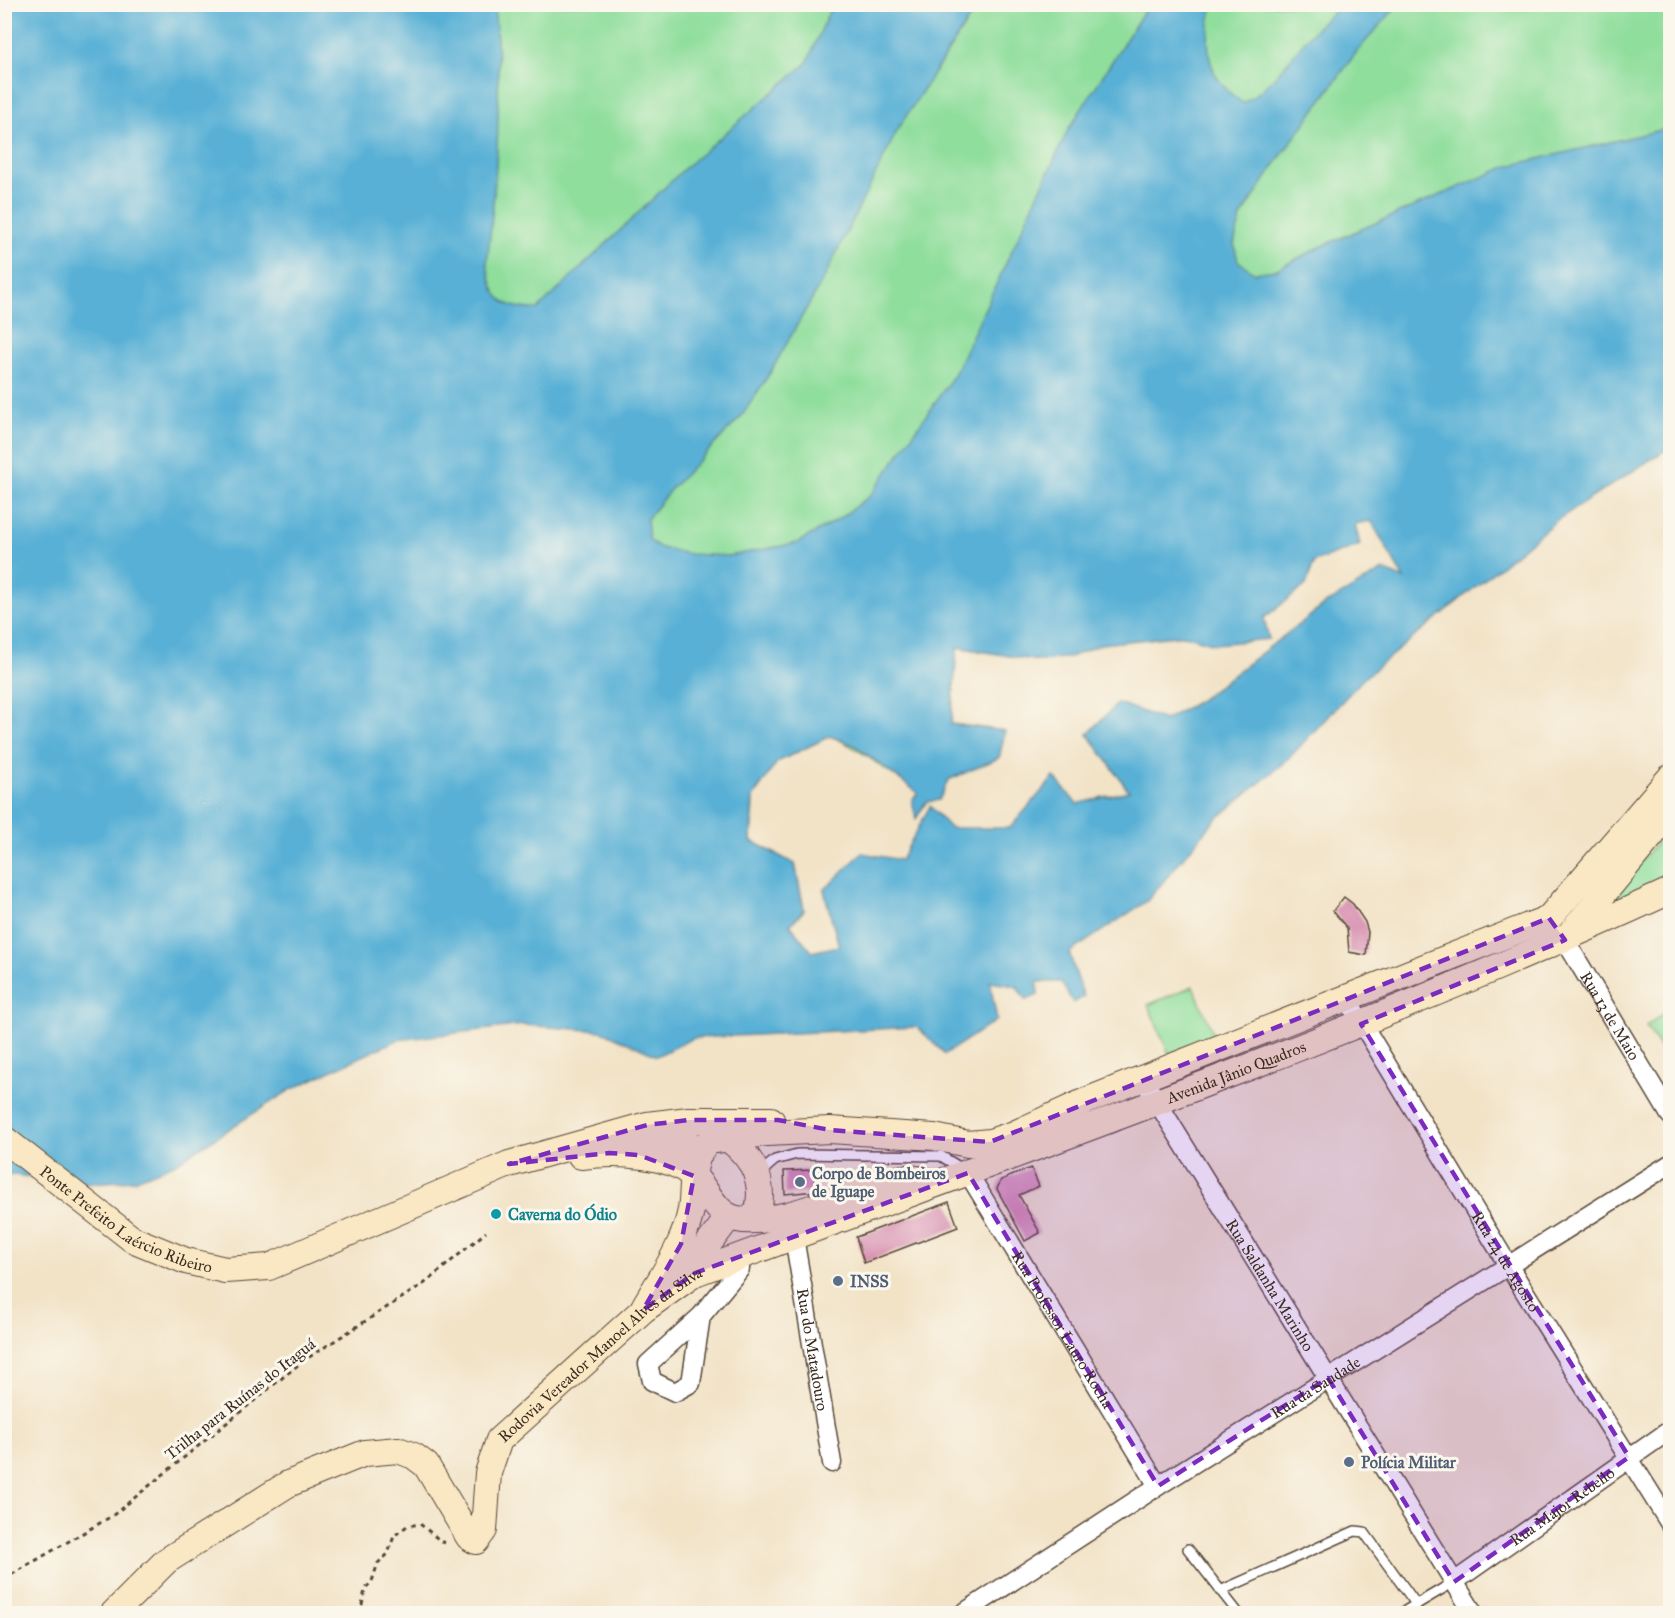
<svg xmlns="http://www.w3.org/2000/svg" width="1675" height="1618" font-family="'IM FELL Great Primer',serif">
  <rect width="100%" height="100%" fill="#fbf7ec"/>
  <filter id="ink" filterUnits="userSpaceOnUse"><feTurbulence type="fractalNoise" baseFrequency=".0167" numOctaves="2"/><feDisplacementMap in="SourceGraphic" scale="12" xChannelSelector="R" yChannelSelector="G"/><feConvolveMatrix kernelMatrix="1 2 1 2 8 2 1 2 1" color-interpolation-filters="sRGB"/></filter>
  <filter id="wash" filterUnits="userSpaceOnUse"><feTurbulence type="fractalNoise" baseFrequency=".008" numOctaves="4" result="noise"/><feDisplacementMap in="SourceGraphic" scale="24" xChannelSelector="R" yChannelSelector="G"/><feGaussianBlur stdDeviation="1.35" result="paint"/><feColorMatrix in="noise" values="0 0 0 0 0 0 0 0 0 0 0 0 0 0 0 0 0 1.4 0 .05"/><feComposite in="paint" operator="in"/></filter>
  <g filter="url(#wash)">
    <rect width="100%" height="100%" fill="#f2e3c7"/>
    <path fill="#8fde9c" stroke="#65845d" stroke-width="1.5" d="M269,5H1148L1078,116L1154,5H1670V128L1592,147L1371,521L1359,509L1070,657L1040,661L957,647L951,724L1005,731L999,758L948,780L939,800C898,786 871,752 830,736L777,762L753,797L751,841L795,864L804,910L790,925L812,952L839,946L824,890L935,886L1099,798L1129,791L1088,734L1118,703L1165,720L1199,701L1327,603L1274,664L1278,694L887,965L5,945Z
      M1670,827V885L1642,897L1608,900Z
      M1193,986L1214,1035L1169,1054L1148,1005Z
      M1670,1009V1063L1646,1026Z"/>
    <path fill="#59b0d6" stroke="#4a6d7a" stroke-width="1.5" fill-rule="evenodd" d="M5,5H494C503,91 497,177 487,263C492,297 502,310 538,309L687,166L807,63L832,5H978L899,127L825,276L770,373L741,417L670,490L647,519L649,540L661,548L690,554L729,556L797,543L837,520L871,495L954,375L1068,130L1148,5H1212C1205,48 1204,77 1243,103C1270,88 1288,61 1308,37C1318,26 1330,15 1341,5H1398L1358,50L1273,167L1241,217L1234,244L1238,261L1255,273L1275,270L1320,247L1508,166L1670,128V447L1557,520L1364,678L1288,759L1214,821L1147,901L1069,953L1084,997L1073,1003L1061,982H1037L1038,995L1026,1000L1016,986L990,982L997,1020L945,1054L917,1027L693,1038L657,1056L602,1031L523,1025L397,1040L290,1090L176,1163L134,1180L90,1183L5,1174ZM1371,521L1404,579L1383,570L1327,603L1199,701L1165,720L1118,703L1088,734L1129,791L1077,804L1054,777L1010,828H950L930,806L901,860L862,853L824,890L839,946L812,952L790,925L804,910L795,864L751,841L753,797L777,762L830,736L854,745L918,793L912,800L916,819L926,802L939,800L948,780L999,758L1005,731L951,724L957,647L1040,661L1070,657L1101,644L1185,635L1215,644L1269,639L1264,618L1306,585L1314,562L1360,545L1355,524Z"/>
    <g id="blocks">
      <path fill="#d58aae" d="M1344,897L1353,904L1365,922L1368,932L1366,955L1349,952L1347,928L1333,911Z
        M1031,1168L1039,1186L1019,1195L1040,1233L1025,1241L997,1189L1001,1180Z
        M815,1170L816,1191L785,1194L784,1171Z
        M949,1202L958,1227L864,1263L856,1237Z"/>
    </g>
  </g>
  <g filter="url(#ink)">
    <use href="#blocks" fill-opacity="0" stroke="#564637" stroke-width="1.5"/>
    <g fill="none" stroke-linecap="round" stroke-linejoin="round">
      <g stroke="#564637" stroke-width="12">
        <path id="lane" d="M760,1173L775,1160L797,1154L941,1156L964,1170
          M1188,1549L1239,1614
          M1220,1591L1355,1531L1364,1532L1416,1604
          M1400,1614L1454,1582"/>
      </g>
      <g stroke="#564637" stroke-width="21">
        <g id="street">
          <path id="s1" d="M1565,940L1670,1115"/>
          <path id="s2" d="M1346,997L1508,1265L1670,1524"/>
          <path id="s3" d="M1143,1079L1474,1614"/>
          <path id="s4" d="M968,1173L1158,1486"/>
          <path id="s5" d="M794,1237L832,1463"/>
          <path d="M701,1316L691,1383L675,1392L652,1381L648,1364L701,1316L740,1269L739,1257"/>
          <path id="s6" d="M1454,1582L1670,1430"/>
          <path id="s7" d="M962,1614L1158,1486L1670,1164"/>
        </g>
      </g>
      <g stroke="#564637" stroke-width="28">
        <g id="secondary">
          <path d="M1571,933L1670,813"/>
          <path d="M632,1137L702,1147"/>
          <path id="s8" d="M4,1139L132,1239L186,1261L225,1270L269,1267L509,1164L647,1125L689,1120H771"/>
          <path d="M729,1139C754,1159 766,1182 757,1215L747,1219"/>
          <path d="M581,1156C613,1152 672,1152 695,1178C708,1191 716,1215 737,1219C776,1227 840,1196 879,1185C887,1183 897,1178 905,1178C915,1177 927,1181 937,1183"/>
          <path d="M683,1277L729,1217"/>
          <path d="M644,1307C662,1276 684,1246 691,1210C695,1187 688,1157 710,1141L767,1133L830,1130L934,1137L968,1144L990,1142L1014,1134L1088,1100L1549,918L1670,778"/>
          <path id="s9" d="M113,1614L166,1561L288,1484L365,1453L398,1450L414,1456L426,1465L469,1537L476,1541L484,1530L488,1473L499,1440L643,1310L695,1273C1022,1151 1353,1037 1670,891"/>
        </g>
      </g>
      <path stroke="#564637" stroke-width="3" stroke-dasharray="4.5 4.5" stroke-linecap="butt" d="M4,1579L112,1516L303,1361L425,1283L486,1232
        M360,1614L365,1590L372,1581L378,1563L388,1554L394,1536L407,1526L420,1524L442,1542L449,1544"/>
      <use href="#lane" stroke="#fff" stroke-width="9"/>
      <use href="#street" stroke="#fff" stroke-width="18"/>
      <use href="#secondary" stroke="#fae7c3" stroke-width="26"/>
    </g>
  </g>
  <path fill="#7b2cbf" fill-opacity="0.2" stroke="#7b2cbf" stroke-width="4.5" stroke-dasharray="12 8" stroke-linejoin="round" d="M1549,918L1565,940L1361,1024L1629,1457L1454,1582L1328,1378L1158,1486L968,1173L695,1273L643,1310L681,1244L694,1176L639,1155L609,1153L509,1164L647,1125L689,1120H778L830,1130L990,1142Z"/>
  <g fill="#5c6f8a" stroke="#fbf7ec" stroke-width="2">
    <circle cx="800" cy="1182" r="6"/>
    <circle cx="838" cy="1281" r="6"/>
    <circle cx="1349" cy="1462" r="6"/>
  </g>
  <circle fill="#0f9aa8" stroke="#fbf7ec" stroke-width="2" cx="496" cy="1214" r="6"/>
  <g text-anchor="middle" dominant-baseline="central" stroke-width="6" stroke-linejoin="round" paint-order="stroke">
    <g font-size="16" fill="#3b2a1e" stroke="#fbf7ec">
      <text stroke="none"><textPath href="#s1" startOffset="88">Rua 13 de Maio</textPath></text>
      <text stroke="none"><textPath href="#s9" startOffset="1400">Avenida Jânio Quadros</textPath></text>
      <text stroke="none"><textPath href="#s8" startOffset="148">Ponte Prefeito Laércio Ribeiro</textPath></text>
      <text stroke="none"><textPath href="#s2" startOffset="309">Rua 24 de Agosto</textPath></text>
      <text stroke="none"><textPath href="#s3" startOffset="242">Rua Saldanha Marinho</textPath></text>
      <text stroke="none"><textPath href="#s4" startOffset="183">Rua Professor Lauro Rocha</textPath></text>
      <text stroke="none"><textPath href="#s5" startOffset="114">Rua do Matadouro</textPath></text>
      <text stroke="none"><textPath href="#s9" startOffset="698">Rodovia Vereador Manoel Alves da Silva</textPath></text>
      <text stroke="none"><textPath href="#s7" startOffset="420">Rua da Saudade</textPath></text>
      <text transform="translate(240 1399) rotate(-38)">Trilha para Ruínas do Itaguá</text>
      <text stroke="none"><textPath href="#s6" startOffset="132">Rua Major Rebello</textPath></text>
    </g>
    <g font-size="16" font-weight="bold" fill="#4e5e75" stroke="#fbf7ec" text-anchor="start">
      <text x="812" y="1173">Corpo de Bombeiros<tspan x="812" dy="18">de Iguape</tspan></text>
      <text x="850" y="1281">INSS</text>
      <text x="1361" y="1462">Polícia Militar</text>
    </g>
    <g font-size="16" font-weight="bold" fill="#0d838f" stroke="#fbf7ec" text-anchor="start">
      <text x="508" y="1214">Caverna do Ódio</text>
    </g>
  </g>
  <rect width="1675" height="1618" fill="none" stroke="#fbf7ec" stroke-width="24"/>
</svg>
